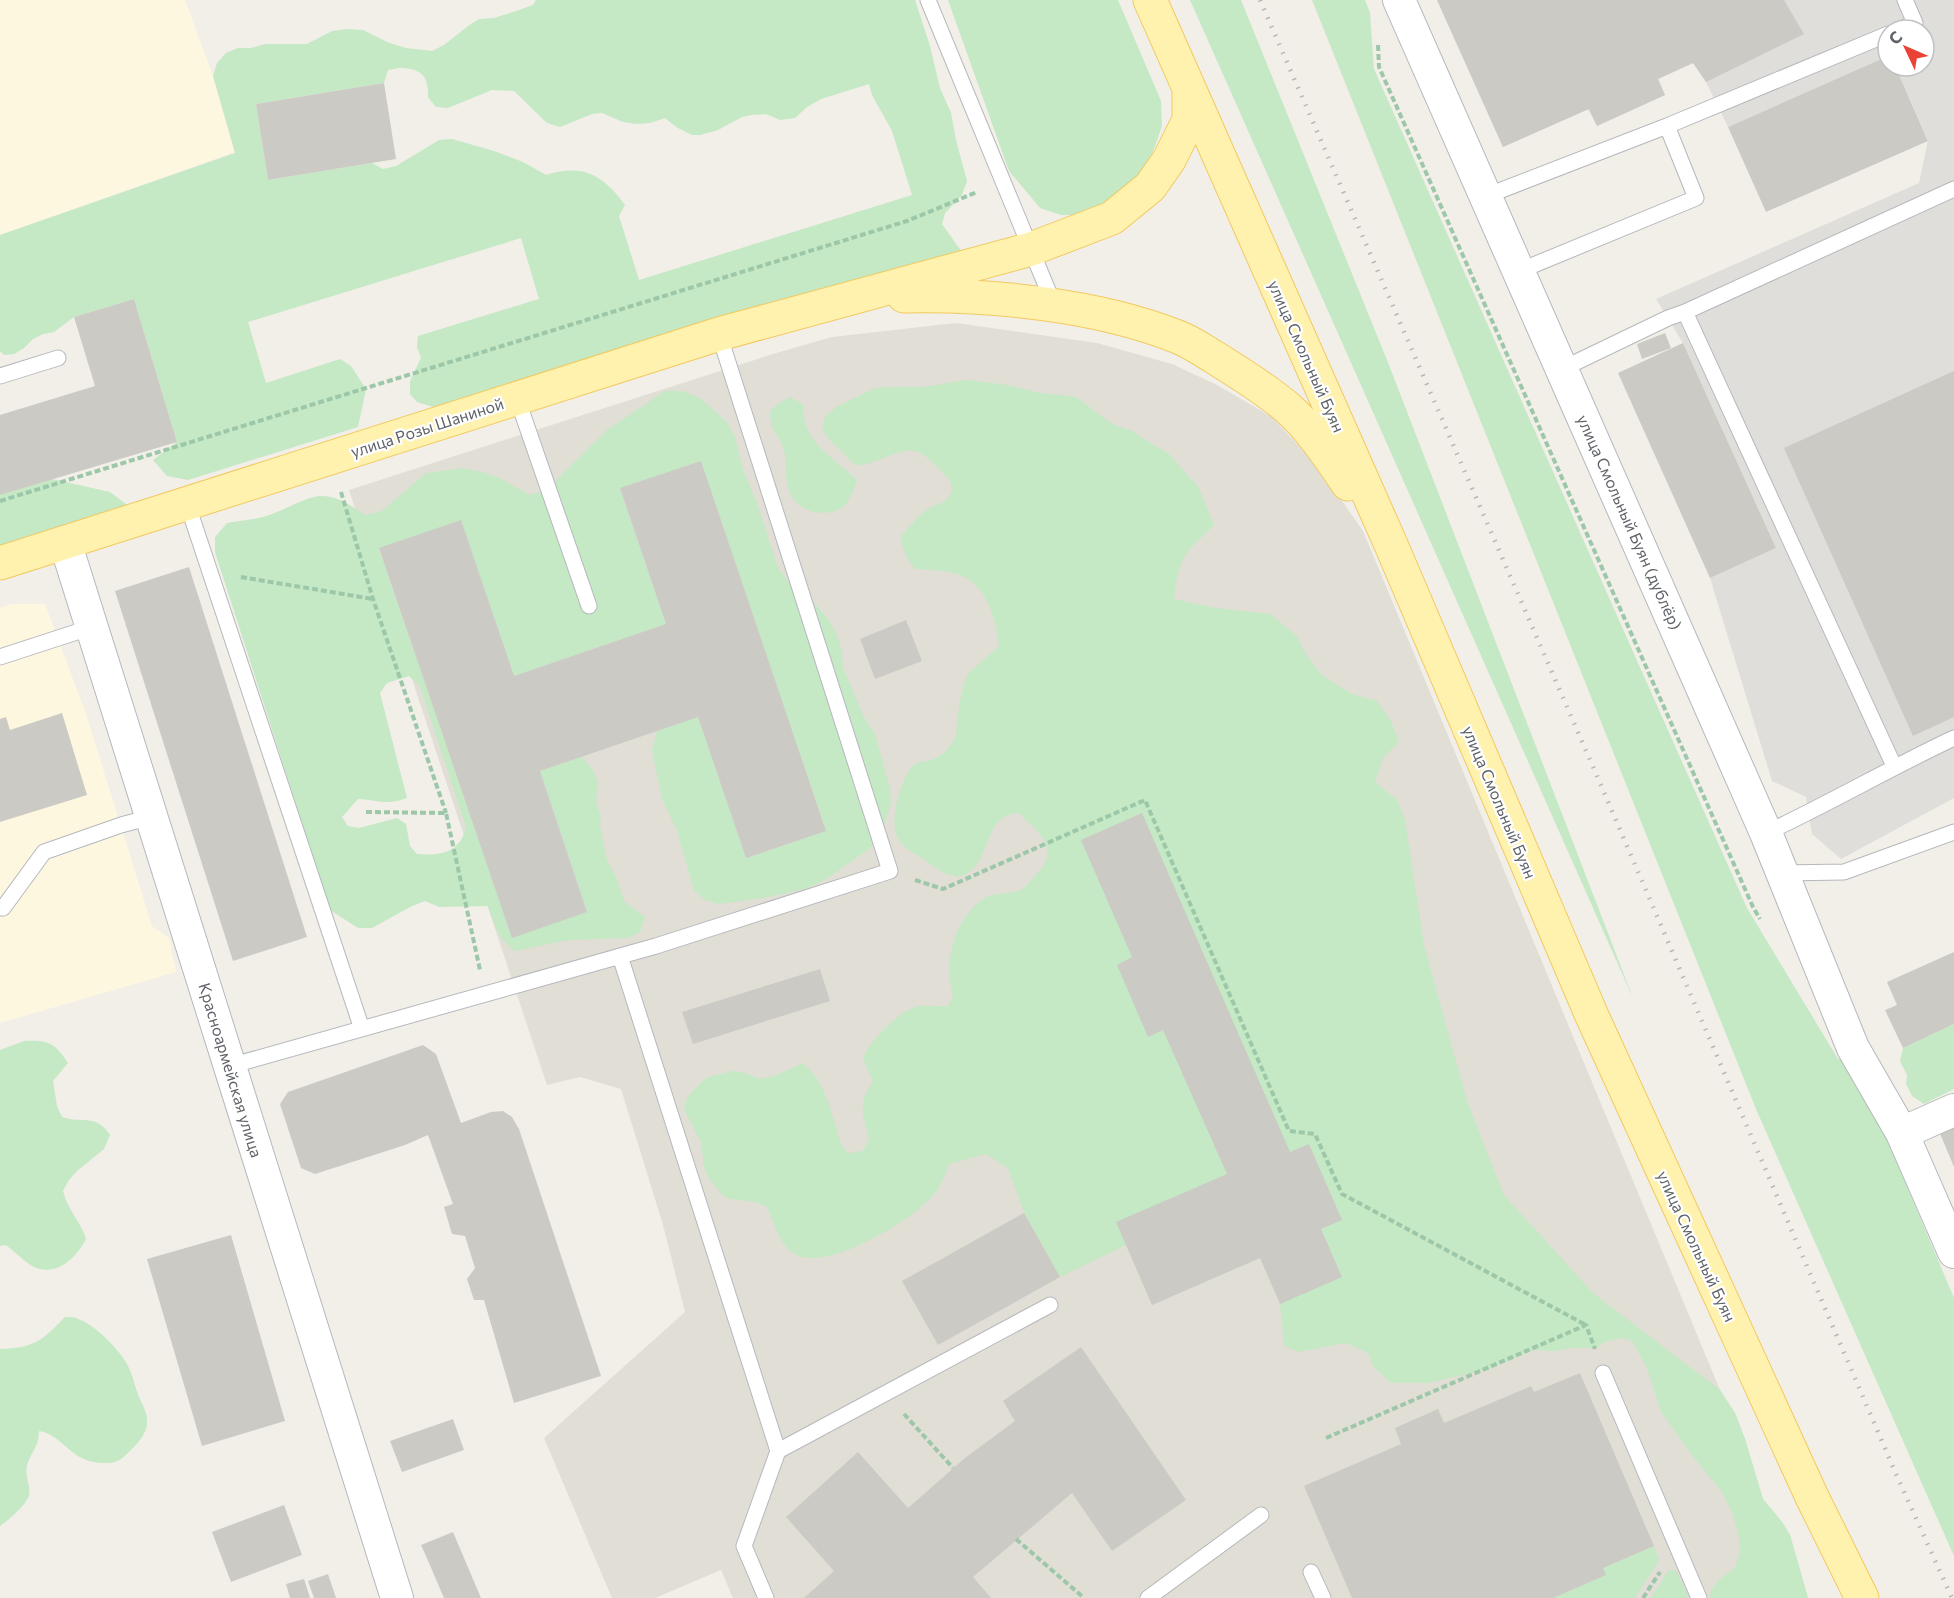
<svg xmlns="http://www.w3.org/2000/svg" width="1954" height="1598" font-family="Commissioner,sans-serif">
  <rect width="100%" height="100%" fill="#f1efe8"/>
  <path fill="#fef7e0" d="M0,0H185L213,76L235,152L0,235Z
    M11,604H45L86,714L152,926L169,938L176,972L0,1023V608Z"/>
  <path fill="#e0deda" d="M1437,0H1954V798L1841,859L1812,834L1806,797L1772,781L1710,578L1776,548L1683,343L1656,299L1919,183L1928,140L1895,66H1924V30H1888V56L1728,127L1706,82L1693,63L1658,79L1665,95L1597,126L1588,109L1503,147Z"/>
  <path fill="#e1ded6" d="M956,323L1097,343L1172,364L1217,385L1272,417L1319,468L1363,531L1720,1390L1735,1413L1745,1439L1763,1499L1782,1522L1790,1535L1808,1598H733L721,1570L655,1598H612L544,1438L685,1312L663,1225L621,1089L580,1077L547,1085L349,490L773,354L832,337Z"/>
  <path fill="#c5e8c5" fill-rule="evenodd" d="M536,0H915L930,46L940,88L951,113L956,140L967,181L962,195L945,213L942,224L964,255L440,409L417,402L410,394V381L421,358L417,347L418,336L539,299L521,238L248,322L266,383L340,359L351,366L366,389L358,427L188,480L167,476L153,460L177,442L134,299L74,317L54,332L43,334L33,339L24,348L14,354L4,355L0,351V235L235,153L213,76L217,63L226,53L238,48H251L265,44H307L332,31L348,29L363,30L387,42L406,48L432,51L444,45L468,26L479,19L494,18L519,10L533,5ZM399,68C420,68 429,75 428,97L436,107L448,108L492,90L514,91L547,123L560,127L592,114L602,113L623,122L636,124L650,123L665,118L676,127L692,135H700L718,130L742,117L751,115L766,114L780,120L795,118L807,107L821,99L869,84L872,95L892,131L912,195L639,280L619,216L625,205C604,175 582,163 546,175L523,162L494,151L452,139L439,140L396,166L383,169L372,163L268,180L256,104L384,83L388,70Z
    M948,0H1118L1161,101L1162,126L1154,149L1143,171L1126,192L1088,215H1061L1040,208L1009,171Z
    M1190,0H1241L1389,365L1633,998Z
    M1312,0H1365L1370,13L1374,69L1747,908L1838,1059L1851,1054L1954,1298V1556L1756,1109Z
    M966,380L1008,385L1035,392L1076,397L1112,424L1130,430L1169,454L1199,488L1214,525C1185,553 1179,556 1174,599L1216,608L1270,614L1297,636L1305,653L1322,675L1352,694L1377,701L1391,721L1399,742L1383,758L1375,782L1397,800L1405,820L1424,945L1467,1101L1504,1195L1593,1293L1720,1390L1735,1413L1745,1439L1763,1499L1782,1522L1790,1535L1808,1598H1709L1711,1590L1720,1579L1735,1568L1740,1552L1739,1539L1733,1515L1722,1492L1691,1454L1661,1412L1647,1368L1632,1341L1622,1338L1605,1342L1596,1348H1568L1557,1351L1534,1350L1491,1368L1428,1383H1391L1373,1366L1368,1353L1346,1343L1298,1352L1284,1345L1280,1304L1260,1258L1152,1305L1126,1245L1060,1277L1024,1213L1008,1168L986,1154L949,1164C946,1172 943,1181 938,1189C920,1217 836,1266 802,1257C779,1251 776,1223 766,1206L754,1202L725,1198L709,1179L704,1167L701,1142L684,1110L687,1097L706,1078L732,1071L746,1073L760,1079L774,1076L803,1063C823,1080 829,1103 836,1127C840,1140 839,1142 848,1153L863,1151L869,1139C863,1113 857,1105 873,1081L863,1059C869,1041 900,1009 920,1006C929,1005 939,1007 948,1006L953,995C943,962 954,920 982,900C994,891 1010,896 1022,889C1027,886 1031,880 1035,876C1062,848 1040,834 1019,813C981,814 992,868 961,876C946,879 932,864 920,857C911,852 901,846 897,837C889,821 901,775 915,764C919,762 923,762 928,761C938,758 947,752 953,742C958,733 956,726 958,716C959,703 962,689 967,676C971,669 992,654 999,645C996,621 987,585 962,576C948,570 930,570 915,569C906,558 902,550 901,536L920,515L931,507L944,502L952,492L950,480C941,471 932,461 922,454C903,442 879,466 855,465L829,439L822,429L825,417L836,407L873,389L886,387H923Z
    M665,391H683L700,398L727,422L735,437L743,470L757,503L778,568L789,583L816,605L828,619L837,635L842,652L843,668L865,719L875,734L890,788L891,804L880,837L869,849L832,875L819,883L804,889L770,897L719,904L705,900L694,890L677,831L662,799L652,750L657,731L698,717L746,858L826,831L701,461L620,489L666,624L514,676L461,521L379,549L512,937L587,912L540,771L582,757L593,770L598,782L596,801L601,817L600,826L607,860L617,879L624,901L645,917L640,932L628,938L568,940L515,951C498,939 495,926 488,906L439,907L425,901L412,906L372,928H358L330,910L215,552V537L227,523C241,520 256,520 269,515C313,499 319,482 365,515L382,511L426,473L463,468L482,472L499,478L530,495L546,490L607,430ZM409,676L420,686L466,827C460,853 441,856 417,854L410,846L406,824L397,818L359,828L348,826L342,817L358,799C379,800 385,806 407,798L380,693L387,683Z
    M790,397L803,404C802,444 832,455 857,480C854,488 851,498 845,505C832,518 805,514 794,500C783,485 788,467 784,450C779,433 770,434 770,411L779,403Z
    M52,479L110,492L130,507L0,546V495Z
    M1954,1024V1089L1924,1104L1912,1096L1906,1084L1907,1075L1900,1061L1903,1048Z
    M24,1041C48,1040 54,1042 68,1063L53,1081L57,1106L62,1117C83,1124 96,1113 110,1135L104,1149L77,1171L69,1180L63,1191C68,1211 80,1220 86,1239C76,1259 55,1278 32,1266C23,1260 15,1252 6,1245L0,1246V1050Z
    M65,1317C69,1317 75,1317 78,1319C94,1324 121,1351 128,1366C133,1376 135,1387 139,1397C142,1404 148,1414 147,1423C147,1433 138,1443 131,1450C124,1457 118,1463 108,1463C70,1465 65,1435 39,1431C39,1445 33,1450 28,1462C23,1474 31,1484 29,1495C27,1504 8,1521 0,1526V1349C34,1348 42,1341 65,1317Z
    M1654,1546L1659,1560L1635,1598H1553L1606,1575L1603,1568Z
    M1676,1570L1689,1598H1651L1668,1571Z"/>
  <path fill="#cccac5" d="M1437,0H1784L1804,34L1706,82L1693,63L1658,79L1665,95L1597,126L1589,109L1503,147Z
    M1888,56V66H1895L1928,141L1766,212L1728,127Z
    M384,83L396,159L268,180L256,104Z
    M134,299L177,442L0,495V415L95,386L74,317Z
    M1665,333L1671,348L1642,359L1637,344Z
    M1683,343L1776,548L1710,578L1618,373Z
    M1954,371V717L1913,736L1784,448Z
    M701,461L826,831L746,858L698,717L657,731L540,771L587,912L512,938L379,548L461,520L514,676L666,624L620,488Z
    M189,567L307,937L233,961L115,591Z
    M906,620L922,661L875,679L860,639Z
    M62,713L87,795L0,822V719L6,717L10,730Z
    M1142,813L1290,1152L1309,1144L1342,1220L1321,1229L1342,1277L1280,1304L1260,1258L1152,1305L1116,1222L1227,1174L1163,1030L1148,1037L1117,965L1132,957L1081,840Z
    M1954,952V1024L1903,1048L1885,1010L1897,1005L1887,982Z
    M820,969L830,1001L693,1044L682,1012Z
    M423,1045L436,1054L461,1123L491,1112L503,1111L512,1117L519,1129L601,1376L514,1403L484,1300H474L467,1279L475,1268L465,1236L452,1234L444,1207L453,1204L428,1135L405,1145L315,1174L301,1168L280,1104L288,1092Z
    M1954,1124V1167L1939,1131Z
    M1024,1213L1060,1277L938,1345L902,1281Z
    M231,1235L285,1421L202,1446L147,1259Z
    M1081,1347L1186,1500L1112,1551L1072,1493L973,1577L991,1598H804L834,1571L786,1517L858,1452L908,1508L965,1458L1015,1421L1003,1401Z
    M1580,1373L1654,1546L1603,1568L1606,1575L1553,1598H1352L1304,1486L1401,1444L1395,1428L1438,1409L1444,1423L1531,1386L1534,1392Z
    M453,1419L464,1450L402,1472L390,1441Z
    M284,1505L302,1555L231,1582L212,1532Z
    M453,1532L481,1598H444L426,1556L421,1545Z
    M328,1574L336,1598H314L308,1581Z
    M304,1579L310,1598H290L286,1584Z"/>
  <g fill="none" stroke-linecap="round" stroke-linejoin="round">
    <g stroke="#b5b8bc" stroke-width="17">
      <path id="service" d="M928,0L1054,305
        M1898,30L1915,23L1905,0
        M1486,196L1667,126L1888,34
        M1519,271L1696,198L1667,126
        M1685,312L1894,766
        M1562,369L1668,318L1685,312L1954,189
        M0,376L58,358
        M517,398L589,606
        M187,503L362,1029
        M0,657L92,627
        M1766,833C1830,803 1890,768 1954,738
        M1783,873L1844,872L1954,832
        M0,908H3L44,852L121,825L151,817
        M620,956L778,1451
        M230,1066L656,946L890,871L719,334
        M1603,1373L1699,1598
        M1311,1572L1323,1598
        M766,1598L744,1546L778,1451L1050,1305
        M1148,1598L1261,1515"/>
    </g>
    <g stroke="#b5b8bc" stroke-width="34">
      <path id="minor" d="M1399,0L1766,833L1853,1048L1902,1133L1954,1252
        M65,542L397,1598
        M1902,1133L1954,1110"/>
    </g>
    <g stroke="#f2c960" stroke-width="35">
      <path id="primary" d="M1150,0L1392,547L1592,1016L1812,1497L1862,1598
        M904,296C990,294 1098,305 1178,337C1191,342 1202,350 1214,357C1239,373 1266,389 1289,409C1312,430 1330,458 1348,484
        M0,563L719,334L1031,249L1112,218L1150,187L1169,160L1189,120V88"/>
    </g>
    <path stroke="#9cc7a9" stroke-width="4" stroke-dasharray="6 3" stroke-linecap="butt" d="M1378,45L1379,67L1753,907L1760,919
      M341,492L373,599L446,813
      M0,501L907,221L977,192
      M241,577L373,599
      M366,812L446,813L480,970
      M915,880L943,889L1145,800L1289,1131L1315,1134L1342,1194L1586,1325
      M904,1414L953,1468
      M1326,1438L1586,1325L1595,1349
      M1016,1539L1084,1598
      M1643,1598L1660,1572"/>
    <use href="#service" stroke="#fff" stroke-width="15"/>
    <use href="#minor" stroke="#fff" stroke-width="32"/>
    <use href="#primary" stroke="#fff2af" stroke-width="33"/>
    <path stroke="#b6b7b8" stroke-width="4.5" stroke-dasharray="1.5 8" stroke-linecap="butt" d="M1260,0L1597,776L1896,1474L1952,1598"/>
  </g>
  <g text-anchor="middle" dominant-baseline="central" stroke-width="4.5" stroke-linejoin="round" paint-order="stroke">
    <g font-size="16" fill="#5f6368" stroke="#fff">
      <text transform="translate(1307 356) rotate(66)">улица Смольный Буян</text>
      <text transform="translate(427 427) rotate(-18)">улица Розы Шаниной</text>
      <text transform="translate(1630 522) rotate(66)">улица Смольный Буян (дублёр)</text>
      <text transform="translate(1500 802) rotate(67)">улица Смольный Буян</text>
      <text transform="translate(231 1070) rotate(73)">Красноармейская улица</text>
      <text transform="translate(1697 1246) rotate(65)">улица Смольный Буян</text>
    </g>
  </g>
  <g transform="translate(1906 48) rotate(314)"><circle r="28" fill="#ffffff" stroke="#bfc1c3" stroke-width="1.5"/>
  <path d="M0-4.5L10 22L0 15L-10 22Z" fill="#ea4335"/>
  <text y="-9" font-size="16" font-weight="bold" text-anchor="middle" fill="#5f6368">С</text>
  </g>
</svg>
